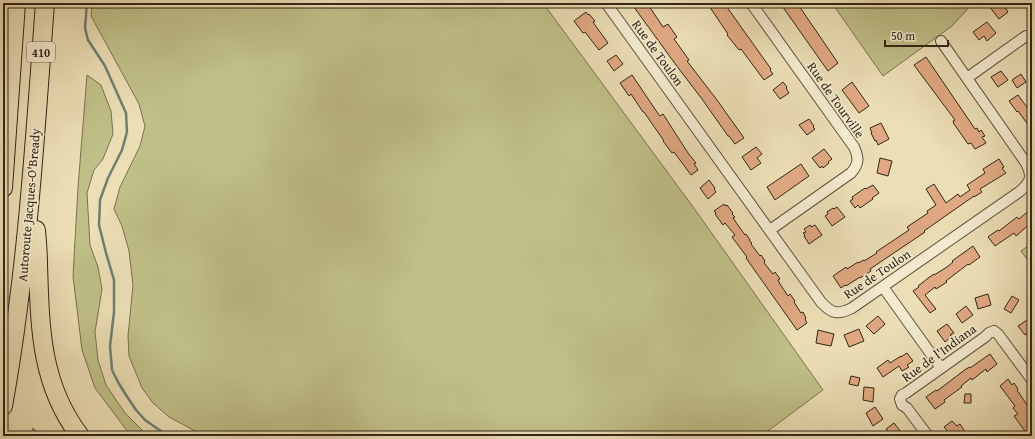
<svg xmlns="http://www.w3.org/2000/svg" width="1035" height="439" font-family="'Gentium Book Plus',serif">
  <rect width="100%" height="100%" fill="#ecdeb5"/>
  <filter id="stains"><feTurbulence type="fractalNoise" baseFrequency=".005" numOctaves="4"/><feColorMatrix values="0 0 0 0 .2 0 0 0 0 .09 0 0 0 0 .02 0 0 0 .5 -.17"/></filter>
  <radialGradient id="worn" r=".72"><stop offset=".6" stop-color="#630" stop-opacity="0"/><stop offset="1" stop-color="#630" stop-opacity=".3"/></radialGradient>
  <path fill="#c0bf88" stroke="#79724f" d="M92,3H543L696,211L823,390L761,436H207L199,433L169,417L153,403L142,388L129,356L128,336L133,285L129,251L122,226L114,209L120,187L140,146L145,126L139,104L91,16Z
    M832,3H973L952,26L883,76Z
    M87,75L101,85L111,111L113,134L103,159L94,170L87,193L90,245L98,267L102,289L95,332L98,360L106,385L125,413L146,434L149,436H131L95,388L82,350L73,276L78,187Z
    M1032,243V266L1021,251Z"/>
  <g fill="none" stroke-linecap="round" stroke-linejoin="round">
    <path stroke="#707f74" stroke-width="2.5" d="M87,3L85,28L88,40L105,66L126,113L127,132L122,150L108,178L100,200L99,225L106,253L114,280V312L110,346L112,370L118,382L126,395L136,410L145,420L168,436
      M33,429L39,436"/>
  </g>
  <path fill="#e0a983" stroke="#322616" d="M631,3H647L663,27L668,24L677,37L674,39L689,60L687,61L717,100L744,138L735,144L729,136H728L702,99L676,65Z
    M707,3H724L771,69L770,70L773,74L764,80L741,49L739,50L727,35L728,34Z
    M780,3H797L838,63L828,71Z
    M993,3H1002L1008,12L999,19L989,6Z
    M586,12L588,15L589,14L595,21L593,22L595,25L608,43L599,50L585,32L583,33L574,21Z
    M987,22L996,33L987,41L984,36L979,40L973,32Z
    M616,55L623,64L614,71L607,61Z
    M926,57L975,129L977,128L979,132L981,130L985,136L982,137L986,143L975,149L971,143L968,144L954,124L953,121L955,120L914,65Z
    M1001,71L1008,80L998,87L991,77Z
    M1021,74L1026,82L1017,88L1012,80Z
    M632,75L659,115L660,116L663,114L688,153L696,163L694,164L698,170L691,175L674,152L672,153L663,141H664L644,112H643L631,94L629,96L620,83Z
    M783,82L787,87L786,88L789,93L780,99L773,90Z
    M852,82L869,106L859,113L842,90Z
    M1018,95L1032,114V130L1018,111L1017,112L1009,101Z
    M809,119L814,126L813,127L815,129L807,135L799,125Z
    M881,123L889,139L878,145L876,140L875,141L871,133H872L870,128Z
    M756,147L762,154L757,158L761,163L751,170L742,157Z
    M824,149L832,159L828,162L829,163L823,168L822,166L820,168L812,158Z
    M880,158L892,161L888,176L877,173Z
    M999,159L1004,167L1002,168L1006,173L980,189L982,192L974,197V196L924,231L925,232L870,269L871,271L860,278V277L846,286L845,285L841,288L833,276L846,267L847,269L858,262V263L864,260V261L877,253L876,252L909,230L907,227L928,213L927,211L936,205L926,189L934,184L946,203L958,194L960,197L970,190L967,185L985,173L983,169Z
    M801,164L809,176L775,200L767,187Z
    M709,180L715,188L714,189L716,192L708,199L700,188Z
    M873,185L879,193L872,198L873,199L860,208L858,205L855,208L850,201L853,199L852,197L865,188L866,189Z
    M724,204L725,206L727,205L733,213L732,214L735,217L733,218L745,235L746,234L750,240H749L752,243L751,244L760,256L761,255L765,261L764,262L765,264L773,274L775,272L780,279L778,280L780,284L788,296L790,294L795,301L794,302L801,313L803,312L806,318L805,319L807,323L797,330L746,258L747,257L732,237L735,235L725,223L723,225L715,214L716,213L714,211Z
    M837,207L845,217L832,226L825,216L828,214L827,212L833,208L834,209Z
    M1032,208V222L1016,236L1014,233L995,246L988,237L989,236L998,230L999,231L1017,217L1019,219Z
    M810,225L811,227L815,225L822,235L809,244L804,236L805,235L803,233L806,232L804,229Z
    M973,246L980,257L969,265L968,264L946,281L947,282L936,289L935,287L925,295L936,309L930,313L913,291L919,287L918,286L927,279L934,274V275L947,267L953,262L952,261Z
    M988,294L991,305L978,309L975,298Z
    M1012,296L1019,300L1011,313L1004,309Z
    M966,306L973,315L962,323L956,314Z
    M878,316L885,324L874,334L866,326Z
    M1027,320L1032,327V330L1025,335L1018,326Z
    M947,324L954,333L950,335L952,336L945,342L937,331Z
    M859,329L864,341L849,347L844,335Z
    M818,330L834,334L831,346L816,343Z
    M907,353L913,361L907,365L909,367L902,371L899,366L883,377L877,368L888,360L890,363L901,356V357Z
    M990,354L997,364L987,372L986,369L972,380L971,378L961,386L962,387L944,400L945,402L935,409L926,397L936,390L937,391L966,369L970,367V368Z
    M851,376L860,378L858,386L849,384Z
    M1008,379L1012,385L1014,383L1018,389L1017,390L1027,405L1029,404L1032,408V430L1027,434L1014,416L1018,414L1013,408L1015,406L1000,386Z
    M864,387L874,388L873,402L863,400Z
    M965,394H971V403H964Z
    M875,407L883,419L873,426L866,413Z
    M952,421L957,426L960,424L968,436H952L950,433H949L944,427Z
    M894,423L904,436H890L887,432L888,431L886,429Z"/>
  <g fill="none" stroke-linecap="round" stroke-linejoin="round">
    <g stroke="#60543e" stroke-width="12">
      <path id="street" d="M606,3L821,302C832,314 838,315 852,308L1019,192C1031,182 1033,177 1026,163L941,41
        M751,3L854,147C859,158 859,164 851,173L770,230
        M967,78L1026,36
        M883,287L941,368
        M928,436L907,408L902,405L900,399L902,395L906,393L985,337L989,333L994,331L998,334L1032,380"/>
    </g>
    <g stroke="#322616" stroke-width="20">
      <path id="highway" d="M3,188L16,3
        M36,230C37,242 38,253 38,264C40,326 40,384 80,436
        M3,406C27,273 35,138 45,3"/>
    </g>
    <use href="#street" stroke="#f3eacf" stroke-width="10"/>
    <use href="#highway" stroke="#ecdeb5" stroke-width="18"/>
  </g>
  <g text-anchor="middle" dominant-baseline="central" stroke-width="3.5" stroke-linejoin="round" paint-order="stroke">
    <rect fill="#f3eacf" stroke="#6c614e" stroke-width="1" x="27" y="42" width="28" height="20" rx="3"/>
    <g font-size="12" font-weight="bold" fill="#322616">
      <text x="41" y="52">410</text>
    </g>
    <g font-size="13" fill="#322616" stroke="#f3eacf">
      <text transform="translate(658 53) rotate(54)">Rue de Toulon</text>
      <text transform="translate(836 100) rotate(55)">Rue de Tourville</text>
      <text transform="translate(29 205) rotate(-85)">Autoroute Jacques-O'Bready</text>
      <text transform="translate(877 274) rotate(-34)">Rue de Toulon</text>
      <text transform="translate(939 353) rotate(-36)">Rue de l'Indiana</text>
    </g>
  </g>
  <rect width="1035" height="439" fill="none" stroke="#ecdeb5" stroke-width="16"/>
  <rect x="4" y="4" width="1027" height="431" fill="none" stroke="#322616" stroke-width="2"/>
  <rect x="8" y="8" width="1019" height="423" fill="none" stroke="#322616"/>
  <path d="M885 40v6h63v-6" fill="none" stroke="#322616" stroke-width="2"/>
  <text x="891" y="40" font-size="12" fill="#322616" stroke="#f3eacf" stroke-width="3" paint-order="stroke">50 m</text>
  <rect width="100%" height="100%" filter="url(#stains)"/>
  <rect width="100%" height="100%" fill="url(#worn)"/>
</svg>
